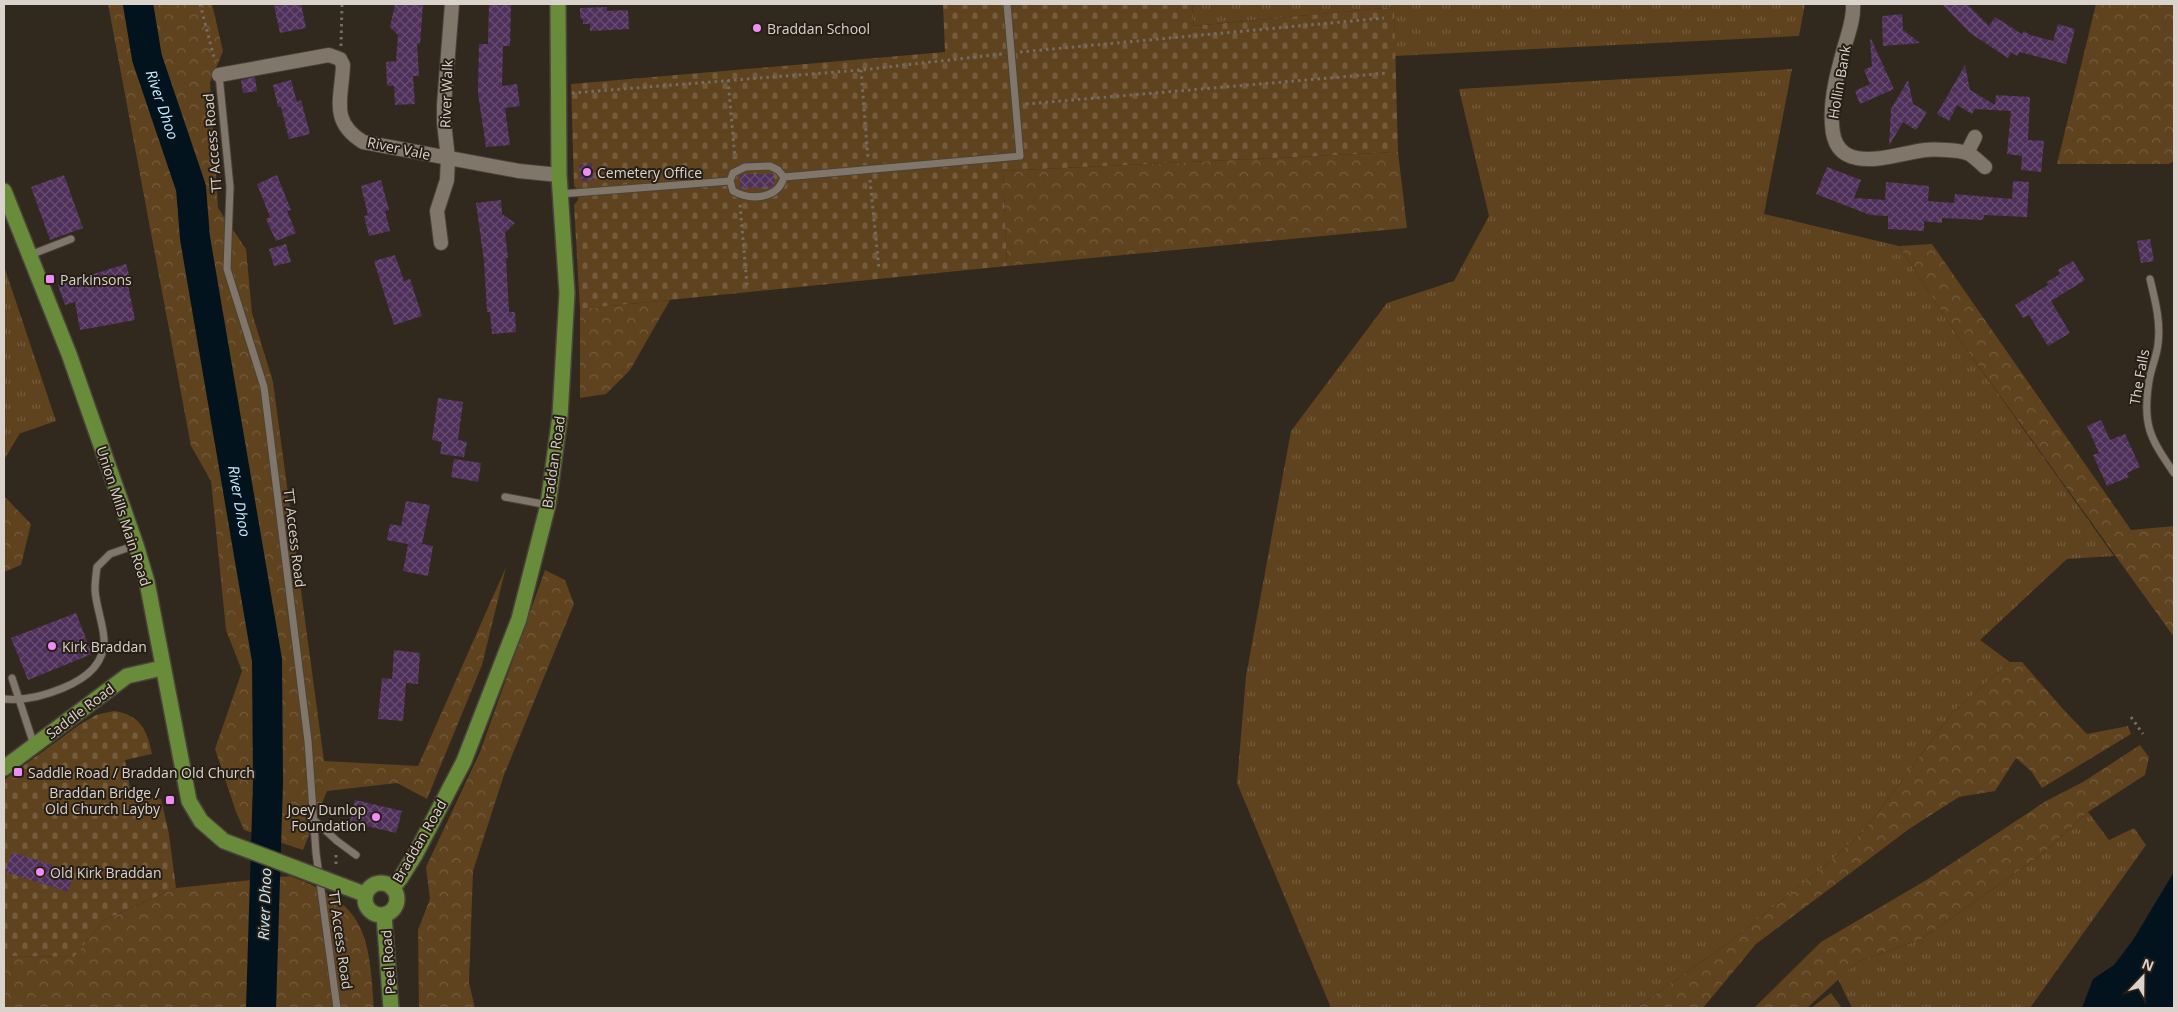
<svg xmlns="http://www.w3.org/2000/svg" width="2178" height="1012" font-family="'Open Sans',sans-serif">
  <defs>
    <pattern id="grass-tufts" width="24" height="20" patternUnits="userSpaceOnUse" patternTransform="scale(1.25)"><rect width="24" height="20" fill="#5f421e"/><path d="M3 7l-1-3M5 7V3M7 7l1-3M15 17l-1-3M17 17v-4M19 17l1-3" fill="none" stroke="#755c3e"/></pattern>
    <pattern id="forest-crowns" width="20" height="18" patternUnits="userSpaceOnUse" patternTransform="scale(1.25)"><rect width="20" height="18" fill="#5f421e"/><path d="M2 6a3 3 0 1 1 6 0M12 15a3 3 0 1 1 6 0" fill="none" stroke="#755c3e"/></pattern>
    <pattern id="cemetery-stones" width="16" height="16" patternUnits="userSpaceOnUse" patternTransform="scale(1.25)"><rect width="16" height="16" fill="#5f421e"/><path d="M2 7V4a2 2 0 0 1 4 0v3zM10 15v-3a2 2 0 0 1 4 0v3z" fill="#755c3e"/></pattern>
    <pattern id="building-cross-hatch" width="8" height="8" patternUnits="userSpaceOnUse" patternTransform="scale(1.25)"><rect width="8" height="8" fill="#4f305b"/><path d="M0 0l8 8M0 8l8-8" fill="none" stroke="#684d71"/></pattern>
  </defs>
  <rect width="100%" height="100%" fill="#31281e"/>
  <path fill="url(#grass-tufts)" d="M1192,4H1805L1799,36L1395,56L1394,7L1194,26Z
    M1792,69L1764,214L1899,246L1962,343L2114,556L2067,559L1980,640L2010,662L1954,711L1864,831L1819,871L1728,943L1636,1008H1331L1237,783L1246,676L1291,431L1387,303L1454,281L1489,216L1459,89Z
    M4,266L56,421L4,439Z
    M2088,812L2109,840L2134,828L2146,845L2030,1008H1852L1838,979L1859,961L1920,940L2041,855Z"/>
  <path fill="url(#forest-crowns)" d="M108,4H212L223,51L210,83L218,208L246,249L252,313L273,382L324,761L418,766L506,567L482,665L427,799L397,783L327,791L303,850L244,830L236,812L215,749L242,671L226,630L211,481L191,446Z
    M2096,4H2174V161L2169,164H2057Z
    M1398,152L1407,228L1007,266L1003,171Z
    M1932,244L2131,530L2174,526V637L1962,343L1899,246Z
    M670,300L630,370L606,394L580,398V309Z
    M20,433L4,460V439Z
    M4,496L31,524L21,565L4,572Z
    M545,570L565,580L574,604L504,775L473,871L469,983L475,1008H419L418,930L430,899L426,867L480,752Z
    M2010,662H2022L2062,708L2087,734L2128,726L2131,734L2042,788L2031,771L2016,758L1995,791L1959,797L1909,829L1756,944L1703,1008H1636L1728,943L1819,871L1864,831L1954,711Z
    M2140,745L2149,757L2145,775L2088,812L2041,855L1920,940L1859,961L1807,1008H1754L1821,942L1928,879L2046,801L2083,782Z
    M290,876C366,904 369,933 374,1008H4V956L74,957L104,920L176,888Z"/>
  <path fill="url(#cemetery-stones)" d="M943,4H1192L1194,26L1394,7L1398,152L1003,171L1007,266L580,309L574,205L578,200L577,189L574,186L571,84L945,52Z
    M114,711C140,715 147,729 152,754L125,760L131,794L161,799L169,834L176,888L104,920L74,957L4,956V780L79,725L96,715Z"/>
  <path fill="#5f421e" d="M1831,993L1842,1008H1811Z"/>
  <path fill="#02131d" d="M2174,872V1008H2082L2093,979L2114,965L2133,940Z"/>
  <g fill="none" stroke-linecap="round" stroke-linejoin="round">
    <path stroke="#02131d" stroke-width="30" id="s1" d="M138,4L147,58L191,188L195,238L267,660L268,782L261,1008"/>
  </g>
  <path fill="url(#building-cross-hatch)" d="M285,4H301L306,28L280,33L274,6Z
    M395,4H423L420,44L417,43L419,76H413L415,104L395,105L394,86H387L386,62L396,61L398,35L390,27Z
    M489,4H511L510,46H503L502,86L517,84L520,106L505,108L510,145L486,147L478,93L479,44H488Z
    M1942,4H1967L1989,26L1995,17L2022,34L2024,31L2030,35L2053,41L2058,24L2075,29L2066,64L2020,52L2017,56L2011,52L2008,58L1970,33Z
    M607,7V11L628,10L629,29L590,31V24H583V20L580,17V8Z
    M1902,14L1903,30L1920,43L1883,46L1882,19L1883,16Z
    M1871,39L1894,89L1860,104L1855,91L1870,84L1864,70L1872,66L1870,40Z
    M1965,65L1970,90L1995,105L1996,95L2030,97L2028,140L2044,141L2041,172L2021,170L2022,156L2007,154L2011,111L1975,109L1972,114L1957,105L1949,121L1937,114Z
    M255,77L257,91L243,93L241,80Z
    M291,80L297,102L301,100L310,134L289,139L281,107H278L273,85Z
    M1908,80L1913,104L1927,112L1916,130L1903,122L1889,146L1891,109Z
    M592,163L594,180L581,181L579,165Z
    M1827,167L1861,180L1854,198L1885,200L1886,182L1929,186L1928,201L1954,203L1955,194L2012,199L2013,181L2029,182L2027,217L1984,215L1983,220L1942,218V223L1924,221V231L1888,229V216L1870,215L1816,194Z
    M743,174H774V184L770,187L740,188V175Z
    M64,175L83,228L50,240L31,187Z
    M277,175L291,210L287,211L296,233L276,241L266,219L270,217L257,184Z
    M381,180L389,210L385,211L390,231L369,236L364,216L368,215L361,186Z
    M501,200L502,214L515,223L505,233L508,258H506L509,312H515L516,332L492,334L490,312H487L484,261L476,203Z
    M2150,239L2154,261L2141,263L2137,241Z
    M286,244L291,262L274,266L269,249Z
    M395,255L404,281L410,279L422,316L394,325L374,261Z
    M2073,261L2085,280L2051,301L2070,333L2048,346L2029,315L2023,318L2015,305L2048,285L2047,282L2060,274L2058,270Z
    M126,264L132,284L128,285L135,320L80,330L75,302L65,305L58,285Z
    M438,398L463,402L458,440L467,442L464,457L440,454L442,442L432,440Z
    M2101,420L2110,440L2125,434L2140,467L2127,473L2129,477L2107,486L2093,455L2099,453L2087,426Z
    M454,459L481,463L478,482L451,477Z
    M406,501L430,505L422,544L433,546L428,576L403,571L408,544L387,540L390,524L401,526Z
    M76,613L92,654L28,680L11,638Z
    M394,650L420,653L418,684L406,683L403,721L378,719L382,678L392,679Z
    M355,800L402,811L396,833L350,822Z
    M12,852L74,872L68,892L5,872Z"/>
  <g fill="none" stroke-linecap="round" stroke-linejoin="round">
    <g stroke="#4b433b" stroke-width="9">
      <path id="service" d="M219,75L230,187L227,269L264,387L308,741L316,853L337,1008
        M770,166L778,170L784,177C778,199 751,201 733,191L730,181L733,173L745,167Z
        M784,177L1020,156L1007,4
        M560,194L730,181
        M30,255L71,239
        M2150,279C2155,300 2161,322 2158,344C2157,356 2151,368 2149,381C2142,425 2150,438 2174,473
        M505,497L548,505
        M12,678L34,745
        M4,699C25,701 44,696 63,688C85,679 105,665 104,639C103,623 96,606 95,590C95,582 96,574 97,567L110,554L136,545
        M313,819L337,841L356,855"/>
    </g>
    <g stroke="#4b433b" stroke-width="16">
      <path id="minor" d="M1853,4C1854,18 1849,31 1845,45C1838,70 1830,98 1832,124C1834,179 1893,154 1925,150C1934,149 1958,150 1967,153C1973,155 1980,163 1985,167
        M219,75L329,55L340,59L343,65C342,98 329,121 363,142L519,171L559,175
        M1967,153L1975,137
        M441,243L437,211L447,180L448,158L444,123V105L452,4"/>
    </g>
    <g stroke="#4b433b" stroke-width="18">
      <path id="trunk" d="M4,191L69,354L136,545L147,582L189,801L201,821L224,841
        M4,768L127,676L162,668
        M365 899a16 16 0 1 1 32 0a16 16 0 1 1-32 0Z
        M392,888L400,879L415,855L464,761L519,619L548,505L560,416L567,293L559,175L558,4
        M384,915L391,1008"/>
    </g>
    <path stroke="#756d64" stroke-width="3" stroke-dasharray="2.5 4" stroke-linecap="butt" d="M200,4L215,61
      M341,46L342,4
      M1020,52L1384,18
      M861,70L868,159
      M728,80L735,159
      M572,93L861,70L1002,54
      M1026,104L1388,73
      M870,180L879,269
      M740,205L747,285
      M2131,717L2143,734
      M336,855V864"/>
    <use href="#service" stroke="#80766a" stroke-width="7"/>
    <use href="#minor" stroke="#80766a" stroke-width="14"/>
    <use href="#trunk" stroke="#698c3b" stroke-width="15"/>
    <g stroke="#4b433b" stroke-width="18" stroke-linecap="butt">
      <path id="trunk-bridge" d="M224,841L359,892"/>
    </g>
    <use href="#trunk-bridge" stroke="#698c3b" stroke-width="15"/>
  </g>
  <g fill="#ee8cf8" stroke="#271f15" stroke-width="2">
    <circle cx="757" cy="28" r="5"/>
    <circle cx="587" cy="172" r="5"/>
    <rect x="45" y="274" width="10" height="10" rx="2.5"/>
    <circle cx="52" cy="646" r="5"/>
    <rect x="13" y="767" width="10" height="10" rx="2.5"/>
    <rect x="165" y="795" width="10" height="10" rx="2.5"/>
    <circle cx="376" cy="817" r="5"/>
    <circle cx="40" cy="872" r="5"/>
  </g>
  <g text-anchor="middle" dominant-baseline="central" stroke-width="4" stroke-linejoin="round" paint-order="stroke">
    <g font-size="14" fill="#d9d3cc" stroke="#271f15" text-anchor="start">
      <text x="767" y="28">Braddan School</text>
      <text x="597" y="172">Cemetery Office</text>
      <text x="60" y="279">Parkinsons</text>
      <text x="62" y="646">Kirk Braddan</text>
      <text x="28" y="772">Saddle Road / Braddan Old Church</text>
      <text x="160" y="792" text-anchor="end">Braddan Bridge /<tspan x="160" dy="16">Old Church Layby</tspan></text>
      <text x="366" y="809" text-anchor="end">Joey Dunlop<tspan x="366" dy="16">Foundation</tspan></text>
      <text x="50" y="872">Old Kirk Braddan</text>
    </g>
    <g font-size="14" fill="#d9d3cc" stroke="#271f15">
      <text transform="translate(1839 82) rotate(-80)">Hollin Bank</text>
      <text transform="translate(446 94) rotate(-88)">River Walk</text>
      <text transform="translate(212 143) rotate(-95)">TT Access Road</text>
      <text transform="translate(399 148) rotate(12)">River Vale</text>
      <text transform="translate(2139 377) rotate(-80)">The Falls</text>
      <text transform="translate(553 462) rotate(-82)">Braddan Road</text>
      <text transform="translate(124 516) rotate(72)">Union Mills Main Road</text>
      <text transform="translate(295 538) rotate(83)">TT Access Road</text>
      <text transform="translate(80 711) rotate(-37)">Saddle Road</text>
      <text transform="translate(419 841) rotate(-60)">Braddan Road</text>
      <text transform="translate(341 940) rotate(82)">TT Access Road</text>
      <text transform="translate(388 962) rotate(-94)">Peel Road</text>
    </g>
    <g font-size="15" font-style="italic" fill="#c8e9fd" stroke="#271f15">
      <text stroke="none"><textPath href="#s1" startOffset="104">River Dhoo</textPath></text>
      <text stroke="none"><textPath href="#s1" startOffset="509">River Dhoo</textPath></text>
      <text transform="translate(264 904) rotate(-88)">River Dhoo</text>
    </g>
  </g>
  <rect width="2178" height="1012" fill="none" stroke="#d9d3cc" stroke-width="10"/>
  <g transform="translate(2143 977) rotate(22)" stroke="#271f15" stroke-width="4" paint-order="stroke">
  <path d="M0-4L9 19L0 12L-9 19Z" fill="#d9d3cc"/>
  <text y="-8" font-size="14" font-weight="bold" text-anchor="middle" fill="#d9d3cc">N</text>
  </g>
</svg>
